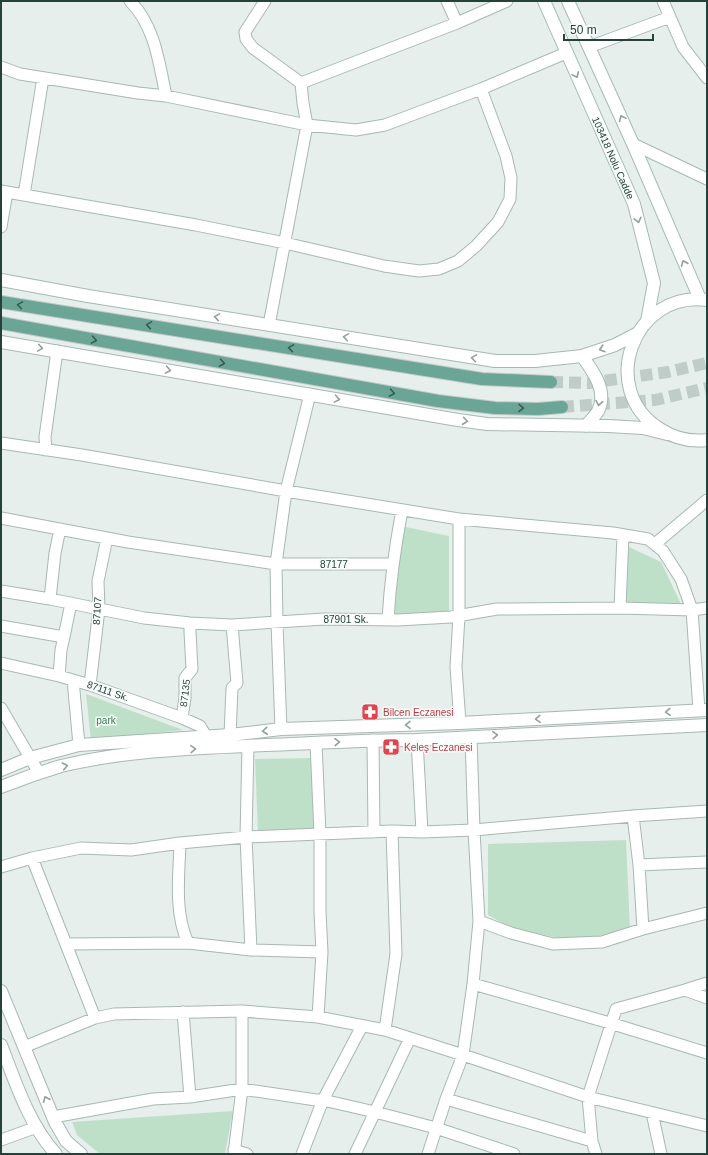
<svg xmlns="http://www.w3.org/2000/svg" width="708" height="1155" font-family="Helvetica,sans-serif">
  <rect width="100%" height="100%" fill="#e6efeb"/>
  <path fill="#bfe0c8" d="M401,526L449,536V615L392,617Z
    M629,547L661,562L681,604L622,606Z
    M86,694L183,730L91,740Z
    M313,758L315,831L258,833L255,759Z
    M626,840L630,930L573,941L511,928L488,915V844Z
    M233,1111L225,1154H100L77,1135L72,1122Z"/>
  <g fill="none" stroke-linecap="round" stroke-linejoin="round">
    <path stroke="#bfccc8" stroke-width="12" stroke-dasharray="12 6" stroke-linecap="butt" d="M551,382L589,383L668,372L707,363
      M562,407L655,400L707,388"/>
    <g stroke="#a8b8b2" stroke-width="13">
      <path id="minor" d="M130,1C155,26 159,63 166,96
        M265,1L245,32L246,39L253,48L301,83L457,23L507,1
        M447,1L457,23
        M663,1L683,47L707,78
        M589,47L670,17
        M1,67L20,74L138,93L166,96L307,125L356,130L385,125L481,89L566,53
        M633,144L707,179
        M1,191L196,225L285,243L384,266L419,271L439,269L458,261L476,246L498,222L510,199L511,178L506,156L481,89
        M24,195L43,78
        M1,227L7,192
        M269,325L307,125L303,103L301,83
        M1,443L82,455L286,491L459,519L613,533L648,539L663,551L681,579L692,610L699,710
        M46,450L45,437L57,351
        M1,518L128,542L276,564H393
        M459,519V616L456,667L460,723
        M655,544L707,500
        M1,591L50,599L144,618L190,623L232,625L324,619L398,620L451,617L497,609L620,608L692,610L707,608
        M50,599L55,553L60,529
        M620,608L623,535
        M388,620C390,582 395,547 402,510
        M1,626L64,637L71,603
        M1,663L59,676L90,685L182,718L200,726L206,736
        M59,676L61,650L64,637
        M73,680L79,745
        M90,685L99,609L98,581L107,538
        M1,708L39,773
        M182,718L185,698V678L192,669L190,632V623
        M281,729L277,623L276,564L286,491L310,394
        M230,735L232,688L237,683L232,625
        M373,740L374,832
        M417,740L422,832
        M316,743L320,834V912L322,952L318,1017
        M248,746L246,837L251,950
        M633,816L639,865L643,929
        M180,843C179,876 174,912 188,943
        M32,858L95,1018
        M639,865L707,862
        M1,867L32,858L81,848L131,850L180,843L246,837L392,831L422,832L474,830L633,816L707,811
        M479,921L511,933L553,944L602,942L643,929L707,913
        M66,944L188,943L251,950L322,952
        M473,984L610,1023L707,1053
        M685,990L707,998
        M183,1012L190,1097
        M385,1030L396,954L392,831
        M24,1047L95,1018L114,1014L242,1011L318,1017L385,1030L463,1055L588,1097L707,1126
        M446,1099L592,1141
        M652,1113L661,1154
        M53,1117L153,1099L190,1097L242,1089L316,1100H323L375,1112L436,1128L514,1154
        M1,1140L37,1127
        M234,1150L247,1154
        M234,1154L242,1089V1011
        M302,1154L323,1100L362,1026
        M355,1154L410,1038
        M428,1154L446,1099L463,1055L473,984L479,921L474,830L471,737
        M596,1154L592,1141L588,1097L616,1009L685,990L707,983"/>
    </g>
    <g stroke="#a8b8b2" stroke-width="14">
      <path id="tertiary" d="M1,280L88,296L495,361H535L582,356L615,345L638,333
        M707,300C633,290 597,390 660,429C674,438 691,442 707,440
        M1,342L458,420L487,424L608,426L643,428L667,434
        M582,356C593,371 608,391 598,411C595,416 590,421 586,426
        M1,770L30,758L79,745L230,735L281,729L460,723L707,710
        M1,787C21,779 41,772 61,766C127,750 198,748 266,745C316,743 366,740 417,740L707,725
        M1,991L55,1122L66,1141L81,1154
        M1,1045C15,1081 29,1125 56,1154"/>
    </g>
    <g stroke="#a4bbb3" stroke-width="14">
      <path id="secondary" d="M544,1L634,204L654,283L647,321
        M568,1L633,144L700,299"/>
    </g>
    <g stroke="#c2cac8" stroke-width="14">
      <path id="primary" d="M1,302L482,379L551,382
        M1,323L438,401L495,408L538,409L562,407"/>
    </g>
    <use href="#minor" stroke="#fff" stroke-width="11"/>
    <use href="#tertiary" stroke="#fff" stroke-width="12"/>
    <use href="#secondary" stroke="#fff" stroke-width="12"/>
    <use href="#primary" stroke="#6aa596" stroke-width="12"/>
  </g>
  <defs><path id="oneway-chevron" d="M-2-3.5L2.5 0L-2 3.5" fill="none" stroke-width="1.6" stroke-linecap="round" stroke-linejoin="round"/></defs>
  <g stroke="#92a09c">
    <use href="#oneway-chevron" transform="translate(576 75) rotate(66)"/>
    <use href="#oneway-chevron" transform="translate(622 118) rotate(-114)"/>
    <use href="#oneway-chevron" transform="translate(638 220) rotate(76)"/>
    <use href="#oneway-chevron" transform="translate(684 263) rotate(-113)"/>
    <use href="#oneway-chevron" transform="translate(217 317) rotate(-171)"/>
    <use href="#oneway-chevron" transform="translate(346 337) rotate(-171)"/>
    <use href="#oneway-chevron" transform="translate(40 348) rotate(9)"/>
    <use href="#oneway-chevron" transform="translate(602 349) rotate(163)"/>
    <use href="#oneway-chevron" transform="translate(474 358) rotate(-171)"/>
    <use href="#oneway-chevron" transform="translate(168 370) rotate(10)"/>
    <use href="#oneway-chevron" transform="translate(337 399) rotate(10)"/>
    <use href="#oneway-chevron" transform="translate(599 403) rotate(101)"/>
    <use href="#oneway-chevron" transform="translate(465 421) rotate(7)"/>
    <use href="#oneway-chevron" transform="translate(668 712) rotate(177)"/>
    <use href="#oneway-chevron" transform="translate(538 719) rotate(177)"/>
    <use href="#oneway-chevron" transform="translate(408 725) rotate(178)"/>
    <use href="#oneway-chevron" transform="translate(265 731) rotate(174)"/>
    <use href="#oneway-chevron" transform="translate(495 735) rotate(-3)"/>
    <use href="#oneway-chevron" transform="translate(337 742) rotate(-3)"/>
    <use href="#oneway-chevron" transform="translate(193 749) rotate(-3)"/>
    <use href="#oneway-chevron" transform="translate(65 766) rotate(-13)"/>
    <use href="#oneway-chevron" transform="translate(46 1099) rotate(-113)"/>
  </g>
  <g stroke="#365b51">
    <use href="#oneway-chevron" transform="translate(20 305) rotate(-171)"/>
    <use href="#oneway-chevron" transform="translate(149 325) rotate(-171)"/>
    <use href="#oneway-chevron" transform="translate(94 340) rotate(10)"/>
    <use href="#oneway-chevron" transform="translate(291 348) rotate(-171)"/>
    <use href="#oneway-chevron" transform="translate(222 363) rotate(10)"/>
    <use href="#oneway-chevron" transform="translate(392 393) rotate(10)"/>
    <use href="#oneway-chevron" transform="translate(521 408) rotate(1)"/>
  </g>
  <defs>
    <g id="pharmacy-square" transform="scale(0.9)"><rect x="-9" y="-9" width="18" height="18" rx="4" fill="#e0444e" stroke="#f7fbf9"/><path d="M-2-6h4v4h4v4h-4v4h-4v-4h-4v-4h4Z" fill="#fff"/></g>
  </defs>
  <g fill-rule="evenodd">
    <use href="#pharmacy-square" x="370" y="712"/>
    <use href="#pharmacy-square" x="391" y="747"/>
  </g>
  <g text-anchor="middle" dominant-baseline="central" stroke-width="3" stroke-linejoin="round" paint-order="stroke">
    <g font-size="10" fill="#24423a" stroke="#f7fbf9">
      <text transform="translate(613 158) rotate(66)">103418 Nolu Cadde</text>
      <text x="334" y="564">87177</text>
      <text transform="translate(97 611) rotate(-87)">87107</text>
      <text x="346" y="619">87901 Sk.</text>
      <text transform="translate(108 691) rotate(19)">87111 Sk.</text>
      <text transform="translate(185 693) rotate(-83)">87135</text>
    </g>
    <g font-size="10" fill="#be3a42" stroke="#f7fbf9" text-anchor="start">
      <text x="383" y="712">Bilcen Eczanesi</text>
      <text x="404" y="747">Keleş Eczanesi</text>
    </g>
    <g font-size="10" fill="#2d7a4b" stroke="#f7fbf9">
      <text x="106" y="720">park</text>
    </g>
  </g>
  <rect width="708" height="1155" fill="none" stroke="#24423a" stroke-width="4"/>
  <path d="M564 34v6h89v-6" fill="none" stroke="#24423a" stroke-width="2"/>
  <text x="570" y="34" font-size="12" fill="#24423a" stroke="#f7fbf9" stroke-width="3" paint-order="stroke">50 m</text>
</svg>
